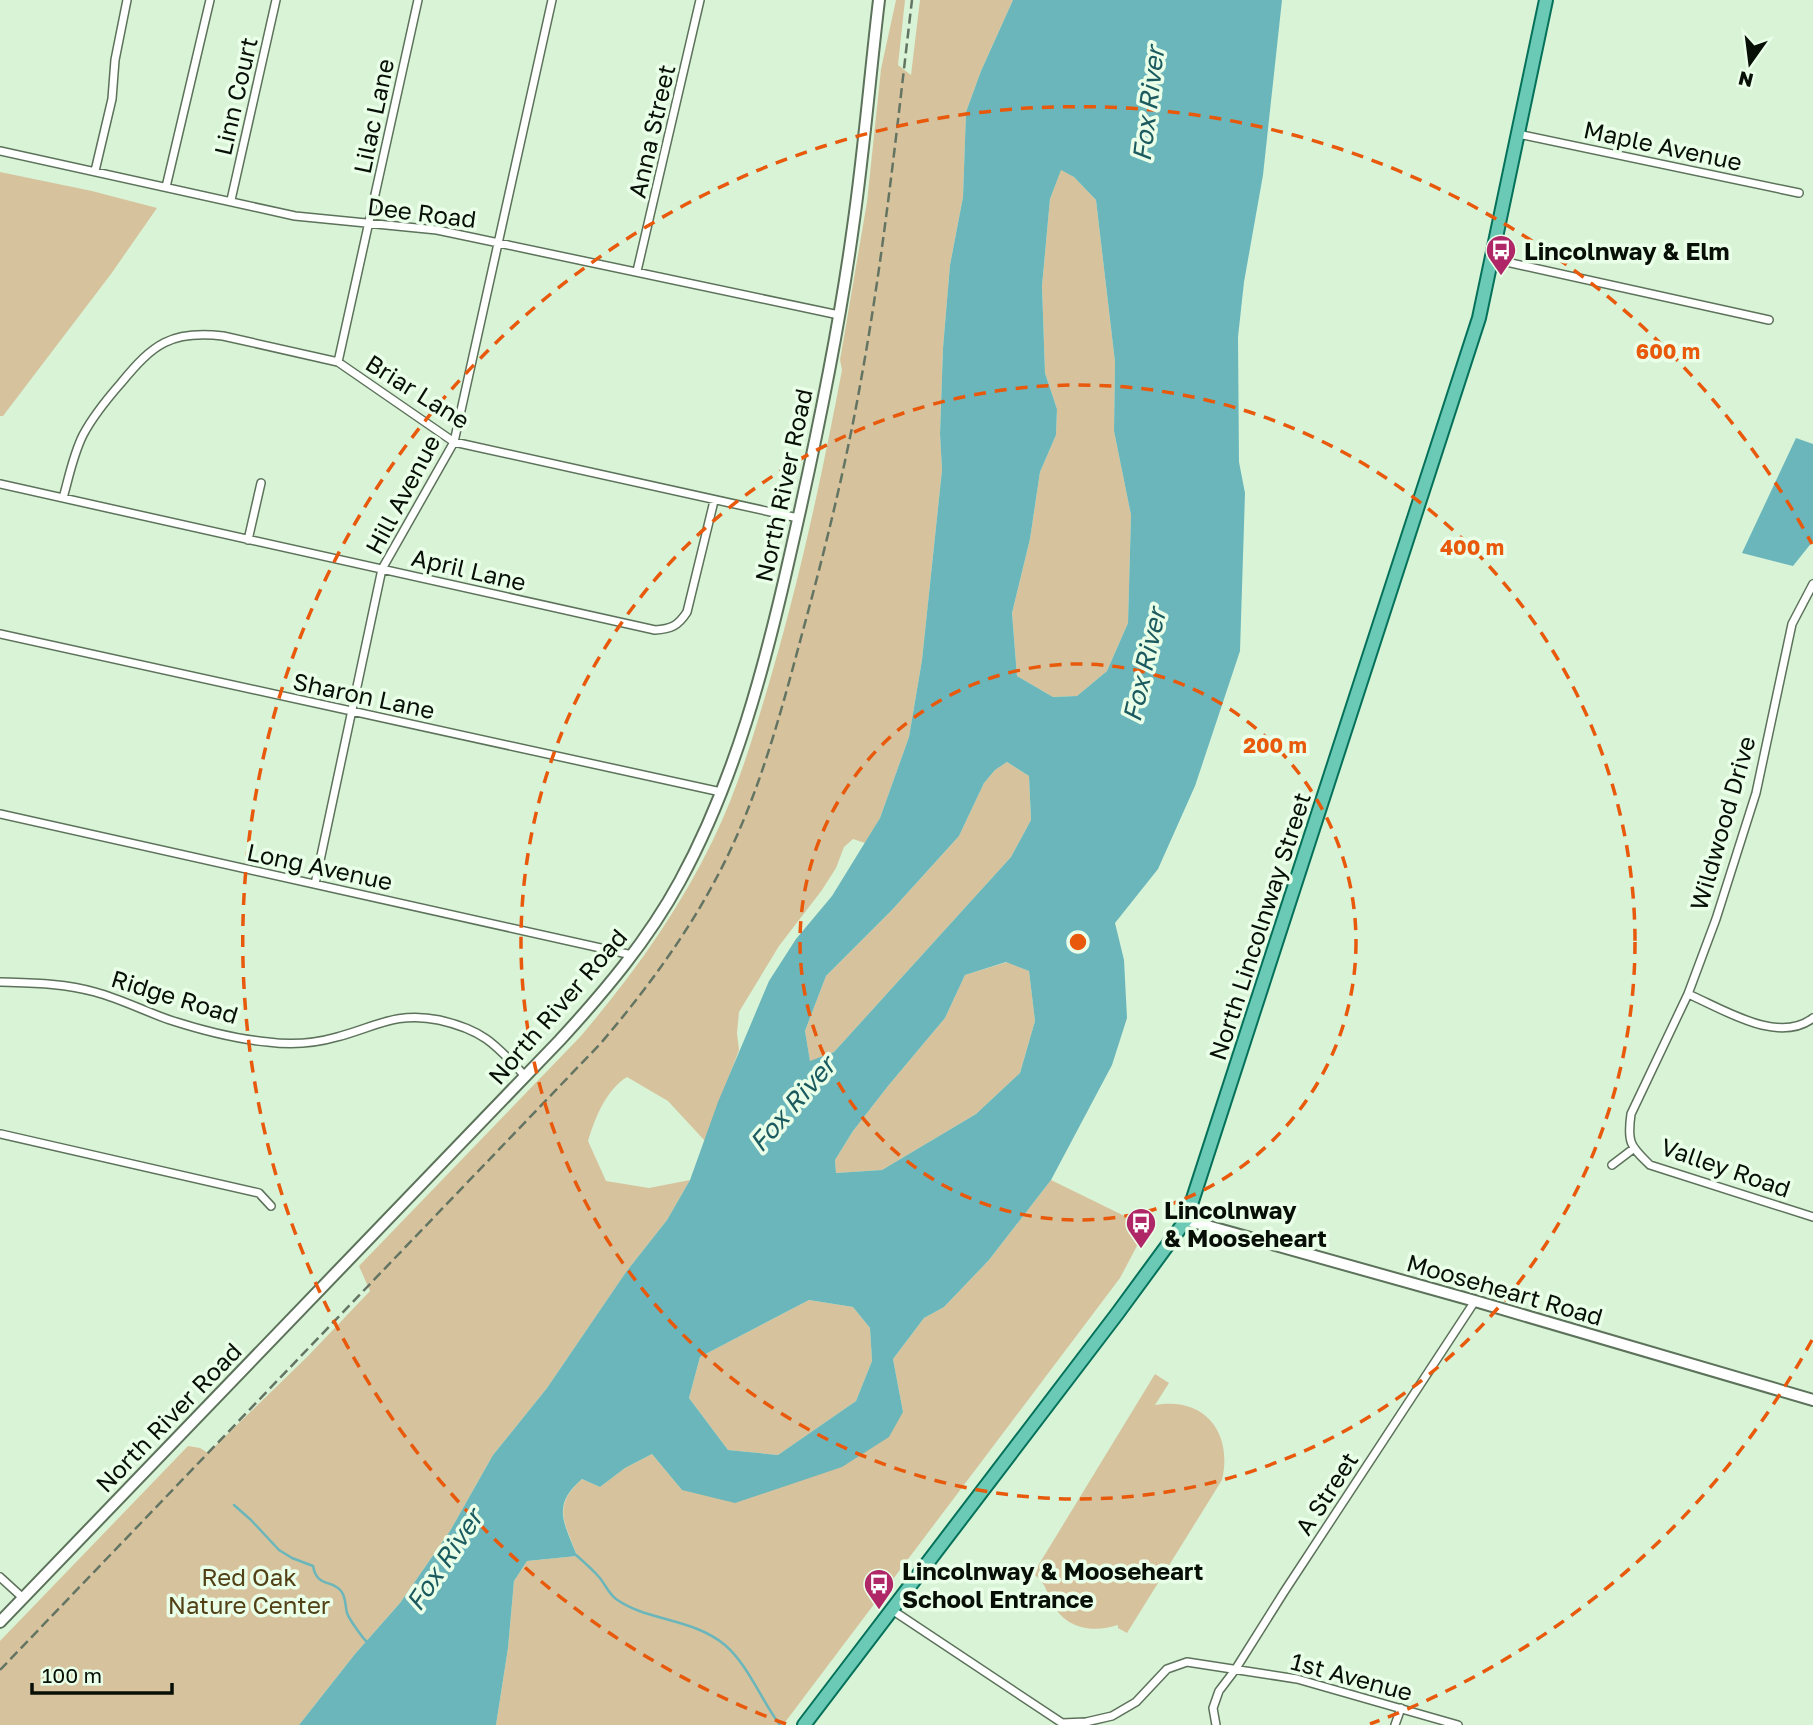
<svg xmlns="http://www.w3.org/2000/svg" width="1813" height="1725" font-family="'Golos Text',sans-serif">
  <rect width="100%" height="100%" fill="#d9f3d7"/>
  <path fill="#d6c39d" d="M896,0H905L898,65L911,75L920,0H1013L981,71L966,112L963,197L950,265L943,348L940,434L942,470L922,660L909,737L880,818L865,843L853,839L844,847L836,868L822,890L779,946L739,1012L737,1033L739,1050L705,1141L668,1101L627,1077C606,1090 595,1118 588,1141L606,1181L649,1188L690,1180L667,1220L626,1272L547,1388L493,1455L450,1531L400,1603L355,1654L299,1725H0V1641L188,1446L200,1448L208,1453L308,1356L370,1291L359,1266L580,1037C632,976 678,912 713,840C735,795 750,747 764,700C797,592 821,481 842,370L840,360L867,202L881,69Z
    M1061,169L1074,177L1096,200L1115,362L1114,431L1131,515L1128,623L1107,671L1077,696L1053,697L1017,676L1012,613L1030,539L1040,472L1056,435L1057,409L1045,373L1042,286L1050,199Z
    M0,172L92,191L157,208L111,274L3,416H0Z
    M1007,762L1029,776L1031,820L1011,857L834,1052L810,1062L805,1031L826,976L891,911L959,836L984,783L995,770Z
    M1007,962L1029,971L1035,1021L1020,1073L976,1114L882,1170L836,1173L835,1160L853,1131L888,1086L945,1018L965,975Z
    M1051,1180L1147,1227L1120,1278L783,1725H496L508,1648L514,1581L527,1561L577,1556C565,1522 551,1507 582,1479L600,1487L625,1468L652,1454L682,1490L903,1412L893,1359L924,1318L944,1307L989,1260Z
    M809,1300L853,1307L870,1328L872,1361L856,1401L778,1455L728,1450L689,1398L700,1357Z
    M1155,1374L1169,1383L1155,1405C1205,1396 1233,1433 1222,1480L1127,1633L1118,1628V1625C1094,1633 1067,1629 1054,1606C1046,1592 1046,1582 1033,1574Z"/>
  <path fill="#6bb6bb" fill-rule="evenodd" d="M1013,0H1282L1263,175L1244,282L1238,337L1239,462L1245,493L1240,651L1195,786L1158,869L1115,923L1124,960L1127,1018L1112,1065L1051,1180L989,1260L944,1307L924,1318L893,1359L903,1412L889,1437L842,1467L735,1503L682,1490L652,1454L625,1468L600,1487L582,1479C551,1506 564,1522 577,1556L527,1561L514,1581L508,1648L496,1725H299L355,1654L400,1603L450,1531L493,1455L547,1388L626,1272L667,1220L690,1180L718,1102L769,981L796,939L832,896L880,818L909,737L922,660L942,470L940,434L943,348L950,265L963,197L966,112L981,71ZM1061,170L1074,177L1096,200L1115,362L1114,431L1131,515L1128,623L1107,671L1077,696L1053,697L1017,676L1012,613L1030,539L1040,472L1056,435L1057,409L1045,373L1042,286L1050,199ZM1007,762L1029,776L1031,820L1011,857L834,1052L810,1061L805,1031L826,976L891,911L959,836L984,783L995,770ZM1006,962L1029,971L1035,1021L1020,1073L976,1114L882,1170L836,1173L835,1160L853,1131L888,1086L945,1018L965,975ZM809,1300L853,1307L870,1328L872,1361L856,1401L778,1455L728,1450L689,1398L700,1357Z
    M1796,438L1813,444V541L1793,566L1742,553Z"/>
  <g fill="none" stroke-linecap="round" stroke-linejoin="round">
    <path stroke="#6bb6bb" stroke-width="2.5" d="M234,1505L251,1520L279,1550L292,1558L313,1566C317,1588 332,1579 341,1591C346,1597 345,1605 347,1613C349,1619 362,1637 366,1641
      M576,1555C584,1562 592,1569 599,1577C605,1584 609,1594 616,1599C646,1621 693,1618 725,1645C749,1666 761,1700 780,1725"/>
    <g stroke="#5c725a" stroke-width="10">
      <path id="street" d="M1518,134L1799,193
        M0,151L295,216L437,230L839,315
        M95,171L112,99L115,60L127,0
        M166,187L210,0
        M231,200L276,0
        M1493,259L1769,320
        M637,271L700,0
        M338,362L418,0
        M0,484L655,630C671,629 678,626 687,612L714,501
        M63,498C69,477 73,455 83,435C93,416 107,399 121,383C153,344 171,330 223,336L338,362L454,442L798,518
        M248,540L261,483
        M1813,584L1792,624L1756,793L1716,919L1688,994L1631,1114C1627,1142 1630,1146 1650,1165L1813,1217
        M0,634L721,792
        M0,814L632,955
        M315,884L382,569L454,442L552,0
        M0,982C32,983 64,983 95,992C121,999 144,1011 170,1020C201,1030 235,1039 268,1042C290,1045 316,1043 337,1037C375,1027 397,1011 439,1020C484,1030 496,1045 526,1077
        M1688,994C1723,1009 1778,1045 1813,1018
        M1,1134L259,1193L271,1206
        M1612,1165L1633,1149
        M0,1577L23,1598
        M892,1610L1062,1723
        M1062,1723L1086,1722L1112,1716L1136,1702L1167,1669L1187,1662L1297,1679L1458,1725
        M1216,1725L1213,1708L1219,1691L1235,1670L1284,1592L1475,1301
        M1395,1725L1401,1708"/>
    </g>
    <g stroke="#5c725a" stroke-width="14">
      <path id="secondary" d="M1186,1220L1475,1301L1813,1400
        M0,1622L560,1040C605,991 648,940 680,881C735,780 765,666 790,555C815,446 838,337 853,227C864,151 870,75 879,0"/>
    </g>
    <g stroke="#06715a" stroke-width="16">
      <path id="primary" d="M804,1725L1117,1314L1186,1220L1479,318L1546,0"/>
    </g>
    <use href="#street" stroke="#fff" stroke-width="7"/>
    <use href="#secondary" stroke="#fff" stroke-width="10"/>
    <use href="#primary" stroke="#6acab6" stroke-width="12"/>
    <path stroke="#647463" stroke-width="2.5" stroke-dasharray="10 5" stroke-linecap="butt" d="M0,1670L601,1043C646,990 686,936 718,875C758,799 780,716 802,634C825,550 846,465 861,380C884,254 897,127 912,0"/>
  </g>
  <g fill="none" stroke="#e8590c" stroke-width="3.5" stroke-dasharray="12 9">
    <circle cx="1078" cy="942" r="278"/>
    <circle cx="1078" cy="942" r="557"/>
    <path d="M1812 1340A835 835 0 0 1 1370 1724M786 1724A835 835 0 1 1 1812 544"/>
  </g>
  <defs>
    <g id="bus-pin" transform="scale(1.575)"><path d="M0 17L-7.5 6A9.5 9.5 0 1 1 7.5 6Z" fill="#b02767" stroke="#eaffe8"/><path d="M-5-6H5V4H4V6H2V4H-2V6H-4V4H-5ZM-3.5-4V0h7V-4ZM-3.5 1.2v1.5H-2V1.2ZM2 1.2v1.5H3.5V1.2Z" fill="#fff"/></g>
  </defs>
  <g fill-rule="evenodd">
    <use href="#bus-pin" x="1501" y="250"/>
    <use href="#bus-pin" x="1141" y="1223"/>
    <use href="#bus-pin" x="879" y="1584"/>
  </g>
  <g text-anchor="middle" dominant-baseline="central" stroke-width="7" stroke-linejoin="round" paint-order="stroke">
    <g font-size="24" fill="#070f07" stroke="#eaffe8">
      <text transform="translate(235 96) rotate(-77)">Linn Court</text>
      <text transform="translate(373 116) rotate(-78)">Lilac Lane</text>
      <text transform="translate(651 131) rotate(-77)">Anna Street</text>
      <text transform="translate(1663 145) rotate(12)">Maple Avenue</text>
      <text transform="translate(422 212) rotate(7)">Dee Road</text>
      <text transform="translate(418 391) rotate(32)">Briar Lane</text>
      <text transform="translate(783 485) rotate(-78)">North River Road</text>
      <text transform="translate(402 494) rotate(-62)">Hill Avenue</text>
      <text transform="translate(469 569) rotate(13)">April Lane</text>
      <text transform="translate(364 695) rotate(12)">Sharon Lane</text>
      <text transform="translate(1722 823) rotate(-74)">Wildwood Drive</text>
      <text transform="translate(320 866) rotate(12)">Long Avenue</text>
      <text transform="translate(1259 926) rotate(-72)">North Lincolnway Street</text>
      <text transform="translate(175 996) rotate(17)">Ridge Road</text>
      <text transform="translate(557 1006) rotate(-49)">North River Road</text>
      <text transform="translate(1726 1167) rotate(19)">Valley Road</text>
      <text transform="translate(1505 1289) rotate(16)">Mooseheart Road</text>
      <text transform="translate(168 1417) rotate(-46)">North River Road</text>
      <text transform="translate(1326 1493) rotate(-57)">A Street</text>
      <text transform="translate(1352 1676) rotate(15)">1st Avenue</text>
    </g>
    <g font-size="24" font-weight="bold" fill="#070f07" stroke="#eaffe8" text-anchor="start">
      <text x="1524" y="250">Lincolnway &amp; Elm</text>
      <text x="1164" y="1209">Lincolnway<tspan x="1164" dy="28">&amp; Mooseheart</tspan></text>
      <text x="902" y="1570">Lincolnway &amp; Mooseheart<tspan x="902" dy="28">School Entrance</tspan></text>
    </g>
    <g font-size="24" fill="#524016" stroke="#eaffe8">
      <text x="249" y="1576">Red Oak<tspan x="249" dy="28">Nature Center</tspan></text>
    </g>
    <g font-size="26" font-style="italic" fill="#1b5b5f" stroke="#eaffe8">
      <text transform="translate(1148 104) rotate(-83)">Fox River</text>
      <text transform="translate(1144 665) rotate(-77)">Fox River</text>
      <text transform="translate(792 1104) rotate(-49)">Fox River</text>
      <text transform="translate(444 1560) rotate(-56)">Fox River</text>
    </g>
  </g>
  <circle cx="1078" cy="942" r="10" fill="#e8590c" stroke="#eaffe8" stroke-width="3.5"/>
  <g font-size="21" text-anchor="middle" font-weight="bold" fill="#e8590c" stroke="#eaffe8" stroke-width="7" stroke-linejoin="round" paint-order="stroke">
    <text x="1668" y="359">600 m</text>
    <text x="1472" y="555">400 m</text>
    <text x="1275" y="753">200 m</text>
  </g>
  <g transform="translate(1750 63) rotate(194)" stroke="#eaffe8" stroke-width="5" paint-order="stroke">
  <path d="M0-5L12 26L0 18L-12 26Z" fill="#070f07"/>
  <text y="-10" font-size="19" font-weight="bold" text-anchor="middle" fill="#070f07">N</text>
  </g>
  <path d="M32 1683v10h140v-10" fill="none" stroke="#070f07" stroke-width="3.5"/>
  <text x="42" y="1683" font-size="21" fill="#070f07" stroke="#eaffe8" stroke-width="5" paint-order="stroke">100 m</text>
</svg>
